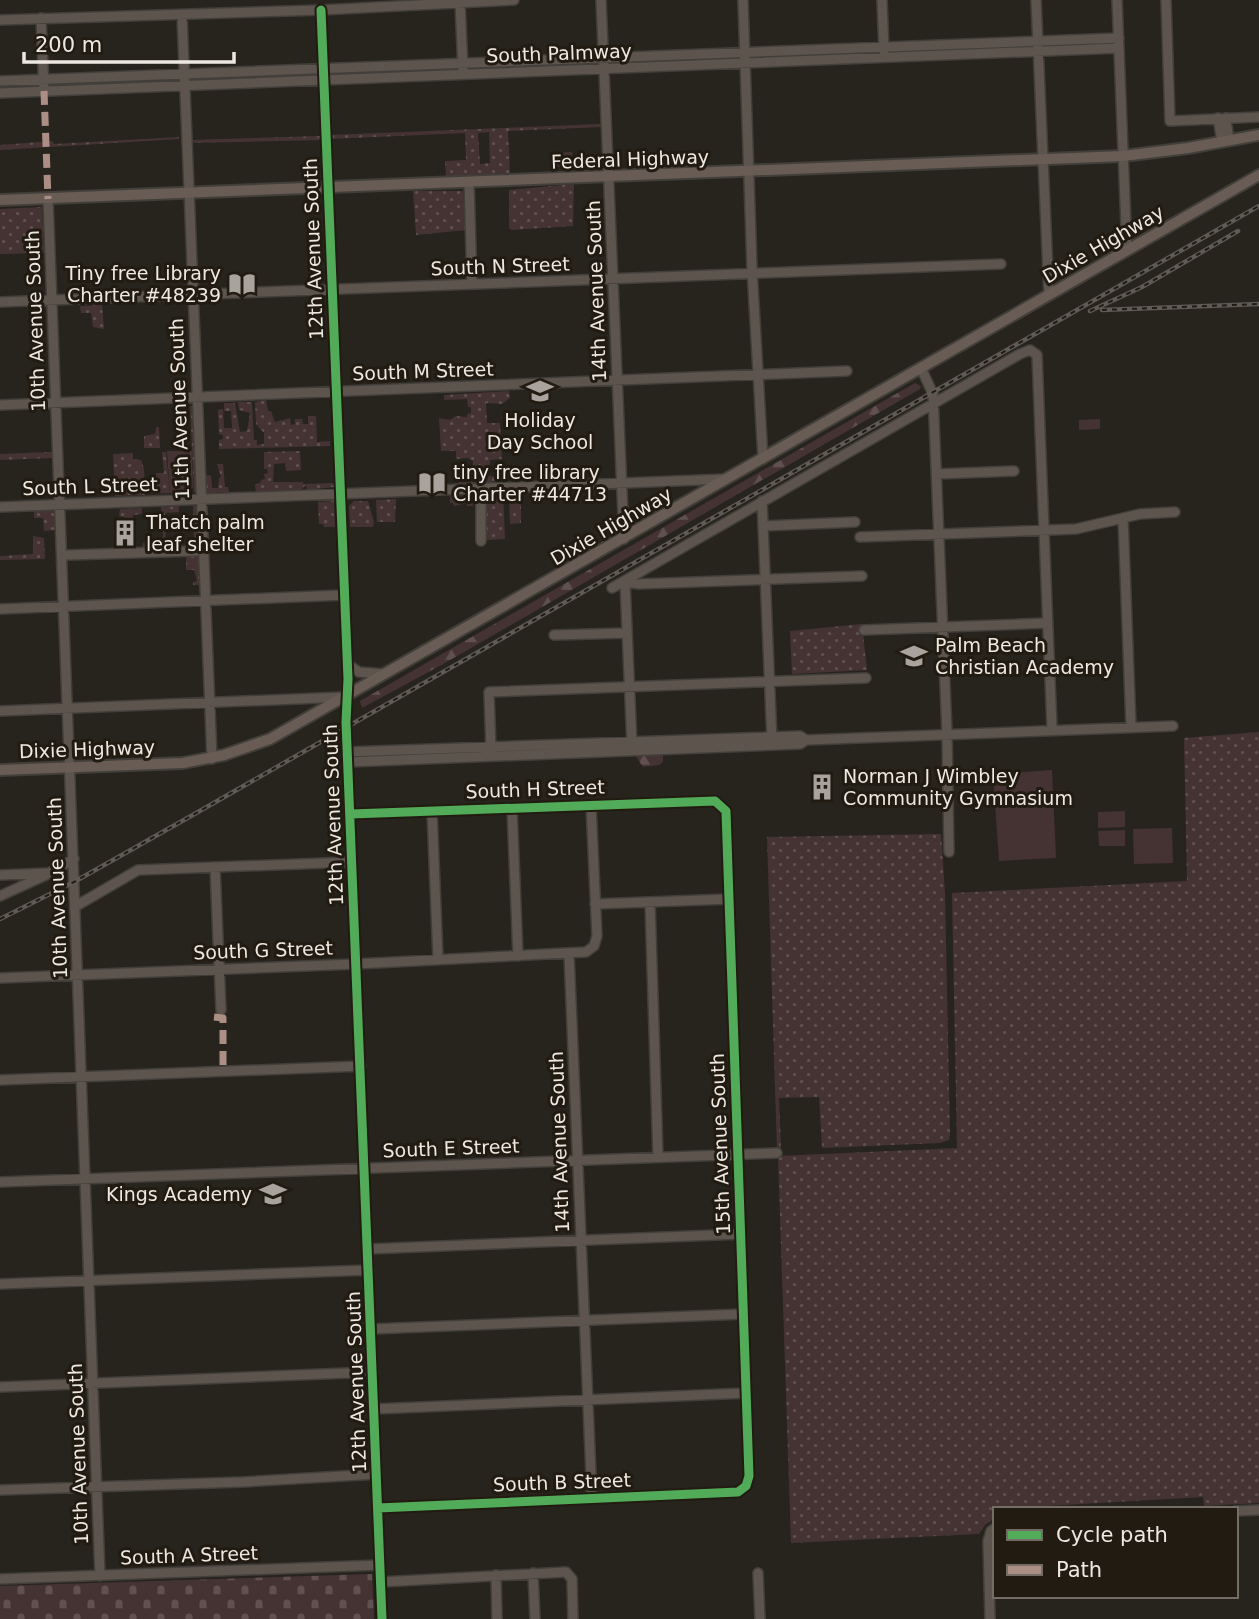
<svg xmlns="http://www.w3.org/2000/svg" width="1259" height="1619" font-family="'DejaVu Sans',sans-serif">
  <defs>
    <pattern id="green-dots" width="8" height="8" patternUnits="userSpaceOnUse" patternTransform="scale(1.75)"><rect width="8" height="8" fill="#453333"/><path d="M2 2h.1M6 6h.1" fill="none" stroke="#605150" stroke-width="1.8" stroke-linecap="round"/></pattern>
    <pattern id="forest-firs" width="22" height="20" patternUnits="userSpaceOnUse" patternTransform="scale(1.75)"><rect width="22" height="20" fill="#453333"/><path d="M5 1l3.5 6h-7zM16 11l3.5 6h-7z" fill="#605150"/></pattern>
    <pattern id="cemetery-stones" width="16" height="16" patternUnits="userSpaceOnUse" patternTransform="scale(1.75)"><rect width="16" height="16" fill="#453333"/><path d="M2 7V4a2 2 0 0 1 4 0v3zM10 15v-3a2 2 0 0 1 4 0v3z" fill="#605150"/></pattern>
  </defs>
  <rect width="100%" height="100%" fill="#27241e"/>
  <path fill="url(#green-dots)" fill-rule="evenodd" d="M601,124V127L508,131L510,173L446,176L445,161L466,160L465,133L330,139V135ZM489,132L490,163L480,164L478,133Z
    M321,136V140L190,143V140Z
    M179,137V139L0,150V145L52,141L54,144Z
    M572,152V167H555V153Z
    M574,184L573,226L512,230L509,228V190Z
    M413,191H463L466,230L416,235Z
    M42,207L44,253L0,254V209Z
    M102,305L104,329L93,327L91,313H81L80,306Z
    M509,391L510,398L502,404L486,403L487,423H500L502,459L490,460L489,476L502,477V481L458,484L459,477L472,476L473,461L468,458L456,459V451H441L439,418L450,420L456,416L467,417V414L471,413V407H468L467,399L444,400V395Z
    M266,400L268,411H271L275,422L290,418L291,425L295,424V419H302L303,424H308V416H316L317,442L330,441V446L219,449V440L223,439V435L219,434L218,410L223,409L224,428H232L231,411H224V403H235L240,432L247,431L250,413L239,410L238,402H252L254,440H257V445L264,444V433L256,424L255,402Z
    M190,406H194L198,492H194Z
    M156,427H159L160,448H144V436L155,434Z
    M300,451L301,470L286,471L285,463L274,464L273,482H303V484L334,483V487L307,490L306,485L298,492L256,495L255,484L260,483L261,480L265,479L264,474L268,473L267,469H264V452Z
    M52,452V458L0,460V454Z
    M162,452H166L170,493L151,494L149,480H156V473H164Z
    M133,453V459L141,460L144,469L145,495L115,496L113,454Z
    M217,464H223L225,487H228L229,492L204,493L203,476L211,475L212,488H218L219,478L221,477Z
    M503,493L505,539L486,540V495Z
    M521,493V523L510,524L509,494Z
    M471,495L473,506H467V503L454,506L453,503H450V496Z
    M396,499L395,522H377L376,500Z
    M334,501L335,527H324L323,524H319L318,502Z
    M354,501H368L374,522L373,527H350L349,506Z
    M193,505L196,506L198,511L200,585H193V582L197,581L194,570H186V554L115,551L116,536L121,535L120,529H131L130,519L119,516L120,509L142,508V514L133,515L134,530H131L134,546H137L138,549H142L143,543H147L148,551L164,550L161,507L179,506V512L165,513L166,548L194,547Z
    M54,510L55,530L44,531L43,518H34V511Z
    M33,536L44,538L45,559L0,560V556L33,554Z
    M862,624L867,670L792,674L790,631Z
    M1259,732V1503L1204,1506L1203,1497L995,1509V1518L985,1525L979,1534L791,1543L778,1156L957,1148L952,893L1187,881L1184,738Z
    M941,834L945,893L950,1134L949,1140L940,1143L822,1148L819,1097L779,1098L781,1149H777L767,837Z"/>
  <path fill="url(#forest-firs)" d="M915,383L921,386L920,389L445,663L362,708L360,701Z
    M167,451H192L193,487L187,492L170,493Z
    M663,754V762L659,765L643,767L635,755Z"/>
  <path fill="url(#cemetery-stones)" d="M372,1574L374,1619H0V1586Z"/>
  <path fill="#453333" d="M1100,419V429L1079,430V420Z
    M1052,770L1056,858L999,861L993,774Z
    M1125,811V827L1098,828V812Z
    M1172,828L1173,863L1134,864L1133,829Z
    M1125,830V846H1099L1098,831Z"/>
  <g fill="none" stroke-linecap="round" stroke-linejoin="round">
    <g stroke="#423f3a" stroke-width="12">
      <path id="minor" d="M601,0L624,539
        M743,0L752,269L763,459
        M882,0L884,51
        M1036,0L1049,295
        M1117,0L1127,251
        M1166,0L1170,121L1259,117
        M460,2L463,70
        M321,10L348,679L346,722L382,1619
        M182,16L212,759
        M41,18L44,91
        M0,20L321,10L514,0
        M0,81L1119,38
        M0,93L1119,48
        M1218,118L1222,142
        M1226,118L1229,141
        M469,182L472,284
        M48,199L100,1576
        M0,302L1001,264
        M921,368L933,394L947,733L949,852
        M0,405L847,371
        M937,474L1014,471
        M481,488V541
        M762,501L772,741
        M0,507L726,479
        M1123,518L1131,726
        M763,526L855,522
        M860,537L1076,529L1140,514L1175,512
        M68,555L196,551
        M612,588L1020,354L1030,350L1037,355L1052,729
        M0,609L344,595
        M864,630L1048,623
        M554,635L627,633
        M347,664L359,672L385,674
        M0,711L344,697
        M632,746L625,582L639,584L862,576
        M491,751L489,692L866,678
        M347,752L800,736L806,740
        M348,762L800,744L806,740L1173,726
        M512,808L518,956
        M432,811L438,959
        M351,814L715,801L726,811L729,899L749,1476L746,1486L738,1492L378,1508
        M215,867L221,1010
        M0,875L49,873L74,859
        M0,896L46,875
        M650,902L658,1157
        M595,904L729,899
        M76,906L138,870L352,862
        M569,954L592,1499
        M0,978L356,964L586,952L594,946L597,936L591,805
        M0,1080L361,1066
        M0,1182L777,1153
        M368,1249L741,1234
        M0,1284L369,1270
        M371,1329L743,1314
        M0,1387L373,1372
        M374,1409L746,1393
        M0,1490L242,1482L377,1474
        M1236,1511L1259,1510
        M533,1573L535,1619
        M758,1573L760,1619
        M496,1575L497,1619
        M0,1579L380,1565
        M381,1582L566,1572L572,1579L573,1619
        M990,1619L988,1541L991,1531L995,1528"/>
    </g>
    <g stroke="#423f3a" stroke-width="14">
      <path id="major" d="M0,200L1123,156L1188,148L1259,135
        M0,770L183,763L224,755L270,739L1259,175"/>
    </g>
    <use href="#minor" stroke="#5d544e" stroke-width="9"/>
    <use href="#major" stroke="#685c55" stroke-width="10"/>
    <g stroke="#5e5a55" stroke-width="4.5">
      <path id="rail" d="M1102,310L1259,304
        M1090,311L1142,287L1238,231
        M0,919L74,882L191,816L1259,206"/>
    </g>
    <use href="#rail" stroke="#211b11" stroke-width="2" stroke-dasharray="5" stroke-linecap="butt"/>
    <path stroke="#ac8f84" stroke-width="7" stroke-dasharray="14 7" stroke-linecap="butt" d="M44,91L48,199
      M214,1017L223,1018V1071"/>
    <g stroke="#211b11" stroke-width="13">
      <path id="cycleway" d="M321,10L348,679L346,722L382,1619
        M351,814L715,801L726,811L729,899L749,1476L746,1486L738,1492L378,1508"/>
    </g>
    <use href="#cycleway" stroke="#51ab58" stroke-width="9"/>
  </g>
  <defs>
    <g id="library-bare" transform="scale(2.1)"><path d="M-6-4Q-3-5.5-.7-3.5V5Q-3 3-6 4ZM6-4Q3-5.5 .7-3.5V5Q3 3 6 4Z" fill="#a8a49d" stroke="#211b11" stroke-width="2.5" paint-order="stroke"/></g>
    <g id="school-bare" transform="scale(2.1)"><path d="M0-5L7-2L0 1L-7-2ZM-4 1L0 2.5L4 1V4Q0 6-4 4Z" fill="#a8a49d" stroke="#211b11" stroke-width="2.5" paint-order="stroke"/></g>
    <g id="building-bare" transform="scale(2.1)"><path d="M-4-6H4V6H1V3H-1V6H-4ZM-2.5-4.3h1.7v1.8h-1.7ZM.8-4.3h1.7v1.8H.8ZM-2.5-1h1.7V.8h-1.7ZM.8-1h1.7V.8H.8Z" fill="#a8a49d" stroke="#211b11" stroke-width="2.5" paint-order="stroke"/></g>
  </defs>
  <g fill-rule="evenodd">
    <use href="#library-bare" x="242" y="284"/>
    <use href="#school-bare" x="540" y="391"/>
    <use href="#library-bare" x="432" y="483"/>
    <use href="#building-bare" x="125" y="533"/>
    <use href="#school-bare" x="914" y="656"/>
    <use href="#building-bare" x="822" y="787"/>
    <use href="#school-bare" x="273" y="1194"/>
  </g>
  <g text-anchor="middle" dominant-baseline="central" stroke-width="6" stroke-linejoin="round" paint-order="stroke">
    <g font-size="19" fill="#ede9e2" stroke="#211b11">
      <text transform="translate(559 53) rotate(-2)">South Palmway</text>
      <text transform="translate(630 159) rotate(-2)">Federal Highway</text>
      <text transform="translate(1103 244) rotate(-30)">Dixie Highway</text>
      <text transform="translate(313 249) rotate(-92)">12th Avenue South</text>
      <text transform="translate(500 266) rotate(-2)">South N Street</text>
      <text transform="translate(596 291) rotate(-92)">14th Avenue South</text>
      <text transform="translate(35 321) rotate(-92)">10th Avenue South</text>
      <text transform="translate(423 371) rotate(-2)">South M Street</text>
      <text transform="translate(179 409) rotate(-92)">11th Avenue South</text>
      <text transform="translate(90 486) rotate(-2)">South L Street</text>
      <text transform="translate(611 526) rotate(-30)">Dixie Highway</text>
      <text transform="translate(87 749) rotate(-2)">Dixie Highway</text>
      <text transform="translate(535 789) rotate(-2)">South H Street</text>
      <text transform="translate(333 815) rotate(-92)">12th Avenue South</text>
      <text transform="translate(57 888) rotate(-92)">10th Avenue South</text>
      <text transform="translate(263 950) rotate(-2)">South G Street</text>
      <text transform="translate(559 1142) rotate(-92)">14th Avenue South</text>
      <text transform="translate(720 1144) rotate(-92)">15th Avenue South</text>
      <text transform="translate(451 1148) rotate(-2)">South E Street</text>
      <text transform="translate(356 1382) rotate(-92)">12th Avenue South</text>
      <text transform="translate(78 1454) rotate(-92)">10th Avenue South</text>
      <text transform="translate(562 1482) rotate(-2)">South B Street</text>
      <text transform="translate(189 1555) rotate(-2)">South A Street</text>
    </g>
    <g font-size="19" fill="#ede9e2" stroke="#211b11" text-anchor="start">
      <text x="221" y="273" text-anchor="end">Tiny free Library<tspan x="221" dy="22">Charter #48239</tspan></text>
      <text x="540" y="420" text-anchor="middle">Holiday<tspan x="540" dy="22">Day School</tspan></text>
      <text x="453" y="472">tiny free library<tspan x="453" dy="22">Charter #44713</tspan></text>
      <text x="146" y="522">Thatch palm<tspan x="146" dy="22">leaf shelter</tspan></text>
      <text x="935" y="645">Palm Beach<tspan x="935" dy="22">Christian Academy</tspan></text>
      <text x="843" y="776">Norman J Wimbley<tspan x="843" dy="22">Community Gymnasium</tspan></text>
      <text x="252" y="1194" text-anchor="end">Kings Academy</text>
    </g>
  </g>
  <rect x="993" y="1507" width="245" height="91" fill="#211b11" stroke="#736d65" stroke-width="2"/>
  <rect x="1007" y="1530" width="35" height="10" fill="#51ab58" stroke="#736d65" stroke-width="2"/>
  <text x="1056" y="1542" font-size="21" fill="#ede9e2">Cycle path</text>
  <rect x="1007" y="1565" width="35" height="10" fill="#ac8f84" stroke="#736d65" stroke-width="2"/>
  <text x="1056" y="1577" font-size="21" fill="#ede9e2">Path</text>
  <path d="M24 52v10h210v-10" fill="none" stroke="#ede9e2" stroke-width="3.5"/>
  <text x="35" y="52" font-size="21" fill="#ede9e2" stroke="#211b11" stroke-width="5" paint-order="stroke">200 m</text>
</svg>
